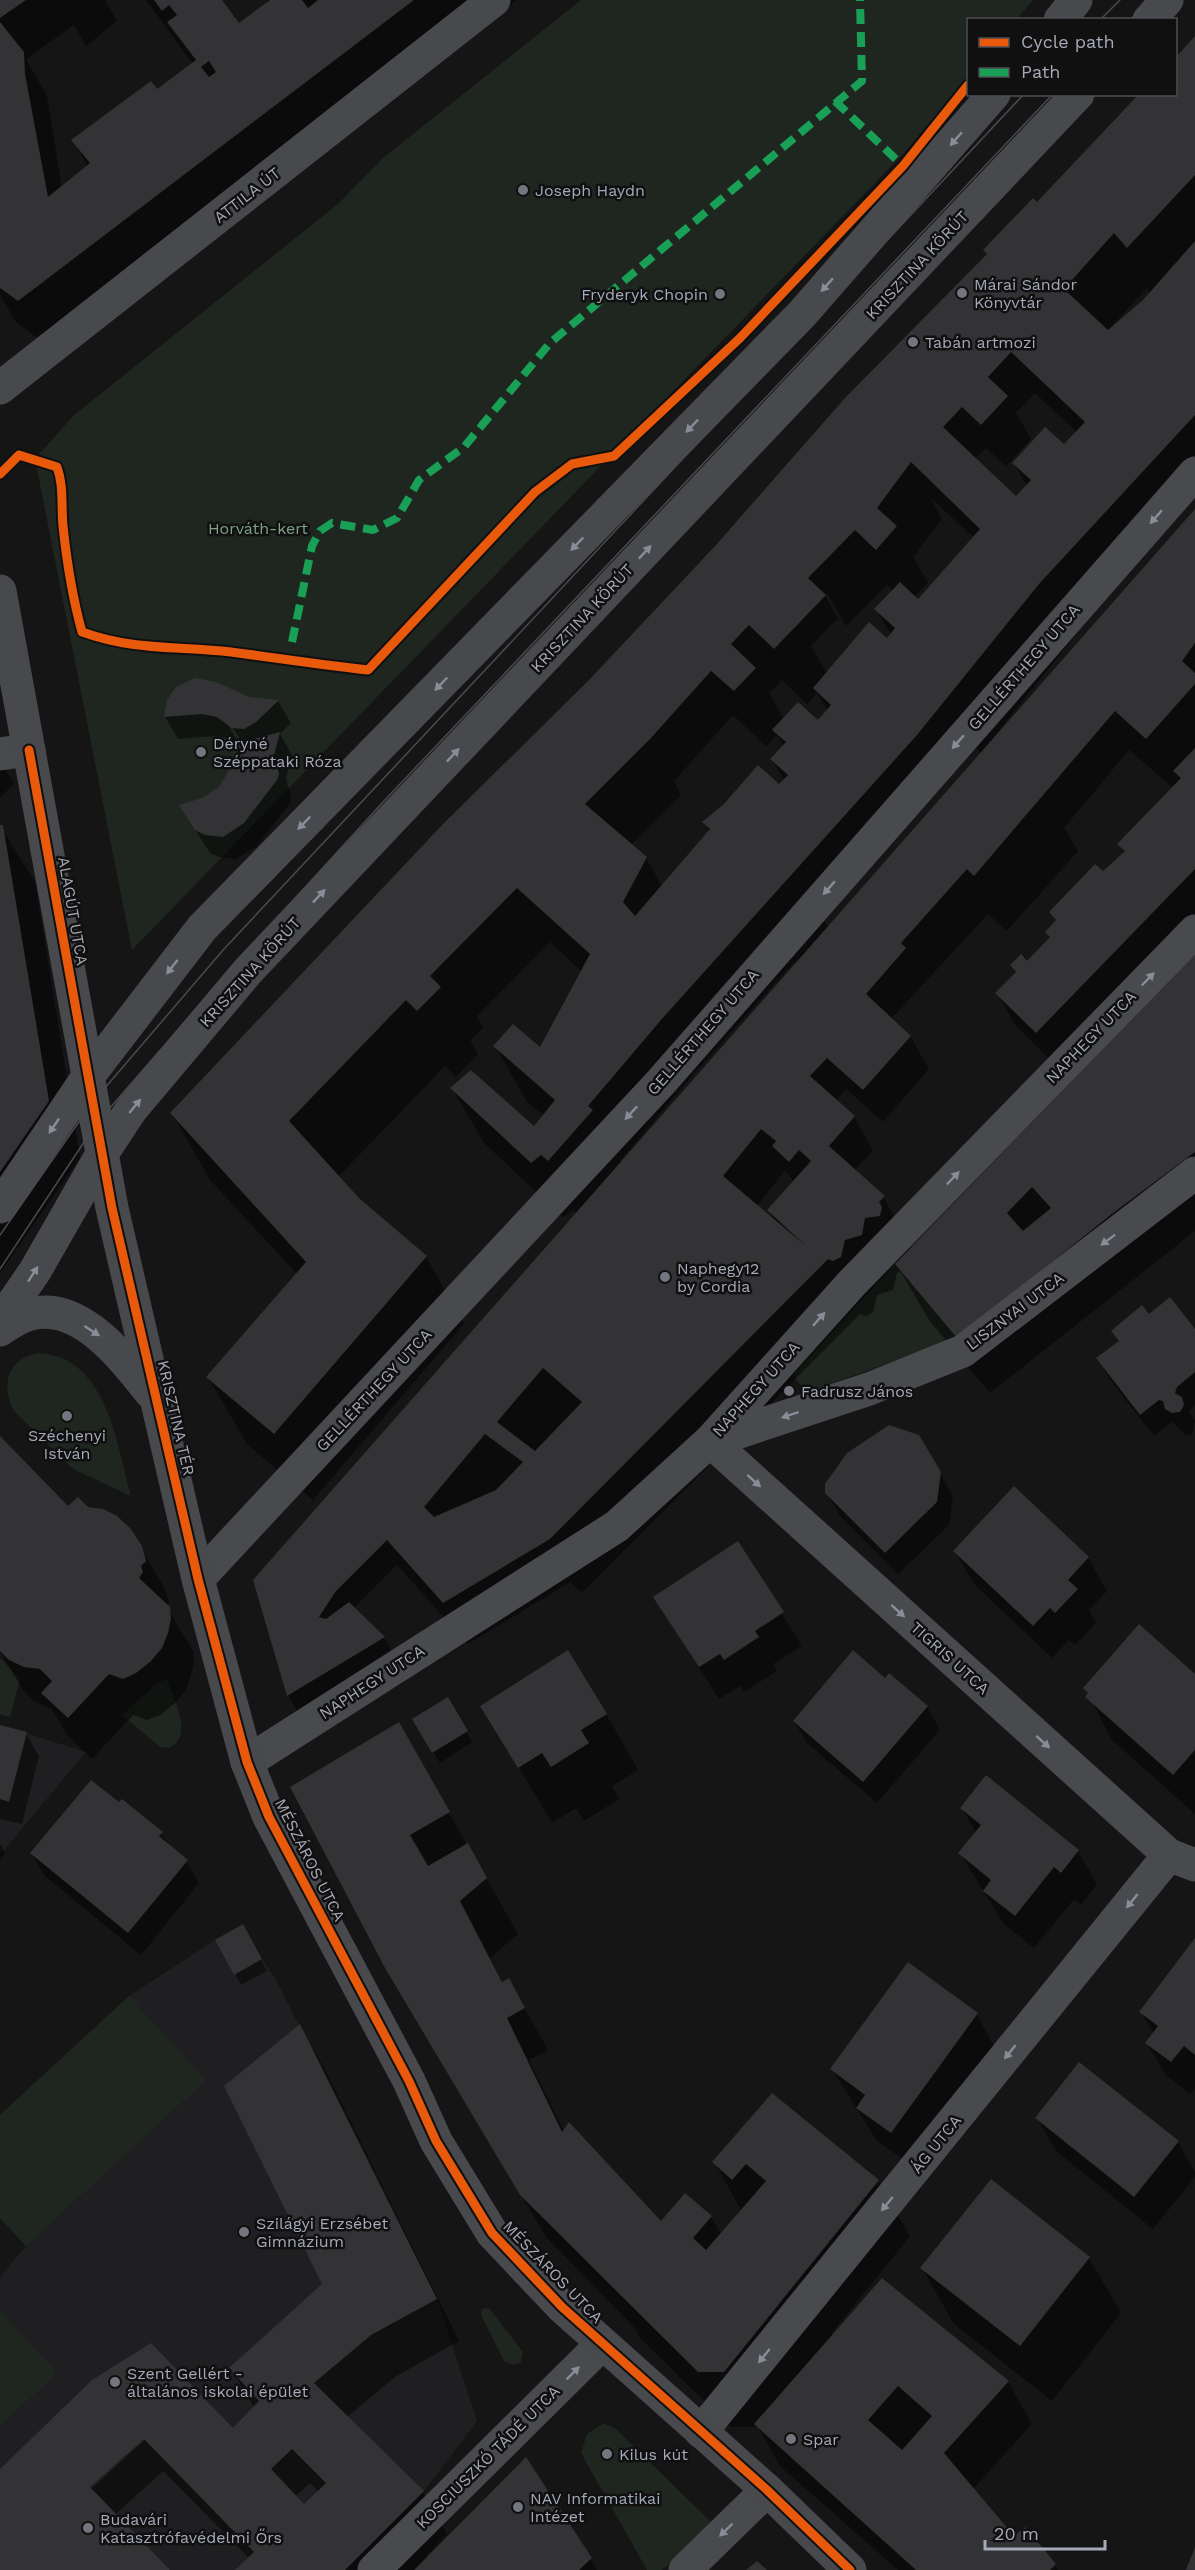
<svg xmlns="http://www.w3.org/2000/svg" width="1195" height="2570" font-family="'Work Sans',sans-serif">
  <rect width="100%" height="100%" fill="#151516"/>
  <path fill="#1f1f21" d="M0,1725L86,1752L0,1855Z
    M215,1940L234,1975L262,1959L275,1978L437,2299L477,2421L424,2491L345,2570H0V2277L26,2246L0,2218V2115L129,1996Z"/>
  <path fill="#1f2620" d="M581,0H1033L1017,19L968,20V77L904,153L132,950L35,459L73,416L338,204L383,158Z
    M895,1264L957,1338L806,1393L793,1375Z
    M39,1353C107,1357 117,1445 131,1496L73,1469L14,1411C0,1385 8,1358 39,1353Z
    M0,1658L20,1679L10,1717L0,1714Z
    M167,1679C173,1699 195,1736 169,1748L160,1747L122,1715L156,1684Z
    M129,1996L206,2080L26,2246L0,2218V2115Z
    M489,2308L523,2352L521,2362L514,2365L504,2361L481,2315L482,2309Z
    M0,2311L57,2373L0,2426Z
    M604,2423L617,2430L714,2525L662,2570H647L581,2453L587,2434Z"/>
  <path fill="#0007" fill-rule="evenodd" d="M0,0H105L117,21L86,46L74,25L26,59L47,96L62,189L88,167L73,140L157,91L193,64L146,0H220L238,25L269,3L267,0H516L496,17L43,342L16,322L0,295Z
    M1195,39V486L981,753L970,742L816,907L828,928L1195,511V935L1055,1065L1016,1026L997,993L1016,974L1012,966L1027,963L1050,939L1047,932L1056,922L1051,912L1103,873L1125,853L1119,844L1173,788L1129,750L1064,828L1078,851L1007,931L988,914L891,1019L910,1036L929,1069L883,1122L846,1089L836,1101L854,1117L873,1150L854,1171L883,1197L913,1247L1195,956V1231L990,1393L929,1320L901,1272L897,1273L893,1290L877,1295L873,1312L866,1316L860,1314L582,1593L570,1582L468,1644L397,1565L353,1609L384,1638L408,1680L312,1737L288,1695L255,1581L578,1214L574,1210L563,1217L484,1143L452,1088L534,1128L544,1116L527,1102L495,1046L540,1050L582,972L550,942L477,1016L483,1028L470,1040L478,1054L456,1077L445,1066L338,1177L359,1200L426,1257L464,1324L313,1500L247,1444L208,1377L297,1274L210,1180L172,1113L520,748L590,681L987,255L985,250L1037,204L1176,94V59ZM1147,288L1151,293L1114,327L1113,325ZM1035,393L1077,432L1064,446L1014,463L1027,486L1016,498L975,459L986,448L1006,466L1031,439L1016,413ZM930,497L974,538L918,601L914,597L928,582L913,557L942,519ZM887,585L893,591L876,609L891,635L892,647L827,673L811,646L837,619L840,621L825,596L827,593L846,626ZM782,680L807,704L817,693L828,711L818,722L784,719L769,693ZM733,715L766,746L777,735L784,747L772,759L784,780L779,786L704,823L709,831L662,886L646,858L631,845L681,795L674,781ZM794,962L796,964L622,1164L620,1161L692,1076ZM785,1170L794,1182L769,1210L775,1221L757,1206Z
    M249,698L278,701L291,723L280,734L292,755L286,778L291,797L290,803L257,846L236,859L219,857L210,853L194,828L202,799L220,788L230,771L237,744L231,739L216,736L178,739L165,717L169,701ZM229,721L243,744H239L227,723Z
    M0,760L14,784L0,797Z
    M0,826L35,882L80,1158L0,1273Z
    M1149,1316L1195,1332V1405L1189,1411L1195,1421L1192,1434L1186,1435L1172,1422L1154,1436L1111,1381L1098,1359L1119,1342L1113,1331Z
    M918,1436L953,1496L949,1525L898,1574L840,1516L827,1493Z
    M0,1438L68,1508L87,1509L140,1546L165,1589L169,1603L166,1606L193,1651L194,1662L191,1675L186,1690L175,1703L160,1715L147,1720L133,1715L92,1759L67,1735L52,1709L34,1701L22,1689L0,1651Z
    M738,1543L802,1646L773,1664L777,1671L744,1692L740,1686L719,1699L655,1597Z
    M955,1551L1088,1558L1107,1591L1089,1610L1096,1623L1075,1645L1069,1640L1052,1658L974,1584Z
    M889,1675L927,1707L940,1730L877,1803L807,1743L794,1721L885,1680Z
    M1195,1676V1814L1111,1739L1085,1688Z
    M447,1700L472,1742L440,1763L414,1720Z
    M482,1706L606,1714L638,1770L612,1786L619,1799L584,1821L576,1808L552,1823Z
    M398,1724L518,1934L490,1958L503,1983L509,1980L548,2050L529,2060L564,2132L661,2223L685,2195L711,2217L721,2234L742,2211L714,2162L772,2095L878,2181L910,2236L831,2334L1008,2382L1032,2424L973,2489L1014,2538L1025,2529L1058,2570H898L780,2466L758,2427H731L641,2339L633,2326L546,2237L418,2022Z
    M0,1726L26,1734L39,1756L22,1824L0,1819Z
    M987,1777L1078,1851L1097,1884L1081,1905L1074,1899L1034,1948L1004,1924L960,1853L976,1833L962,1808Z
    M161,1833L169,1846L186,1861L199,1883L141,1955L45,1876L32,1854Z
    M0,1844L5,1853L0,1859Z
    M243,1926L267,1971L241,1985L217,1940Z
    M1195,1940V2088L1190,2094L1166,2075L1147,2043L1154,2034L1141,2012Z
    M976,2014L995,2047L910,2164L877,2141L832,2069Z
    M300,2027L324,2068L459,2341L395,2377L347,2417L423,2492L447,2534L427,2555L429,2557L590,2558L597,2570H237L249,2558L163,2471L115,2515L167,2570H0V2471L93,2381L233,2430L255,2409L231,2369L324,2285ZM148,2433L150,2435L91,2489L89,2487ZM310,2483L319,2492L304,2506L295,2497Z
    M1037,2118L1178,2142L1195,2172V2177L1153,2229L1056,2151Z
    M1089,2258L1121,2313L1052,2401L954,2324L922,2268Z"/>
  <path fill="#333335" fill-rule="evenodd" d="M0,0H26L0,18Z
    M154,0H222L239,23L270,0H302L308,8L318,0H414L18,301L0,288V22L24,52L25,74L48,197L90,163L71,140L151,81L157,89L196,60L167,22L177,15L169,5L162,11ZM209,61L216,72L209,77L201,67Z
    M1195,36V175L1127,248L1114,233L1064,289L1108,330L1143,300L1195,241V415L1039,584L917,735L661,1020L588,1106L593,1110L548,1161L541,1155L531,1163L450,1088L471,1070L534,1126L555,1100L493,1046L513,1024L540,1047L590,954L517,888L430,976L441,987L417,1011L406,1000L289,1121L360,1199L427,1256L274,1434L206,1377L306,1262L170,1113L445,822L589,680L716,545L845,398L987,254L983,250L1033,198L1037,202L1139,94H1176V57ZM1011,352L1085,422L1064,444L1045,427L1012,463L1031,480L1016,496L943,427L962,407L981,425L1008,396L988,377ZM911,462L980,529L918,599L900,582L874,609L895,628L887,638L869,622L813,688L831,705L818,720L798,702L772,730L786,742L770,759L788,775L779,784L758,765L724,804L702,822L710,829L635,916L623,902L647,857L585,804L651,738L711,671L734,691L756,668L731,644L749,625L774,649L826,595L808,578L855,530L876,550L897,526L877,508Z
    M1195,509V643L1182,661L1195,673V684L1146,739L1115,711L974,876L967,869L901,943L906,948L866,994L911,1036L863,1090L827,1058L810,1076L855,1116L829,1146L885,1196L879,1202L882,1207L880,1216L865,1218L862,1235L845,1240L841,1257L833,1261L828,1259L550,1539L443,1603L387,1540L336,1591L319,1617L326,1619L349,1602L385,1637L287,1696L253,1580ZM761,1129L776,1141L772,1146L789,1162L799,1150L811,1161L767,1210L806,1246L723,1176ZM543,1368L582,1402L535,1451L497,1422ZM485,1434L523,1462L496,1490L434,1517L424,1507Z
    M195,678L216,682L249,697L279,700L256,722L244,729L232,728L217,717L202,714L164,717L167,700L176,687Z
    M280,732L274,755L279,774L277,780L244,823L223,837L205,835L195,830L179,805L202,798L219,787L229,770L236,744Z
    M1195,748V869L1036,1033L995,993L1016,972L1010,965L1021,954L1027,961L1050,937L1045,932L1056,920L1049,912L1095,864L1103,871L1125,851L1117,844L1181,778L1173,771Z
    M0,825H3L49,1101L0,1172Z
    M1195,953V1152L1113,1213L957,1338L895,1264ZM1032,1187L1051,1208L1023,1231L1007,1213Z
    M1170,1297L1195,1329V1372L1177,1387L1175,1393L1182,1397L1184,1405L1180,1412L1172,1413L1165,1409L1163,1401L1159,1400L1140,1415L1096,1358L1119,1341L1111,1331L1142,1305L1149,1314Z
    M889,1425L919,1435L941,1472L937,1502L885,1553L825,1493V1484L847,1453Z
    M0,1436L68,1506L78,1497L88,1507L103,1509L117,1516L131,1529L142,1546L146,1561L141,1566L143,1572L139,1578L170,1607L171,1619L168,1633L162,1648L151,1661L136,1673L123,1679L109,1674L68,1718L41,1693L52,1681L40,1669L24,1667L9,1660L0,1651Z
    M1014,1486L1089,1557L1068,1580L1078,1589L1055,1613L1050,1608L1033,1626L953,1551Z
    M738,1541L784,1612L755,1631L759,1637L724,1660L720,1654L699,1667L653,1597Z
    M1139,1624L1195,1674V1750L1173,1775L1085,1697L1088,1693L1083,1688Z
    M568,1650L607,1714L581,1730L589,1743L551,1767L542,1753L518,1768L480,1706Z
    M853,1650L885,1678L889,1673L928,1706L863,1782L793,1721Z
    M448,1697L468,1731L432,1753L412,1719Z
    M399,1722L450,1812L410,1835L428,1866L468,1843L487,1878L460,1901L502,1982L509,1978L525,2008L507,2018L562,2132L569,2122L661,2221L685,2193L712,2216L693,2238L706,2250L766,2181L746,2164L732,2180L712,2162L772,2093L879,2180L724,2372H698L520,2195L385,1968L290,1787Z
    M0,1725L27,1732L9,1802L0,1799Z
    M986,1775L1079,1850L1061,1873L1054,1867L1015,1916L983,1891L991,1880L958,1853L981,1825L960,1808Z
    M91,1780L119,1802L122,1799L163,1832L159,1836L188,1860L128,1933L30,1853Z
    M243,1924L262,1959L234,1975L215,1940Z
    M1195,1938V2055L1184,2046L1171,2062L1145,2043L1158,2026L1139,2012Z
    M908,1962L978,2013L891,2133L856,2108L865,2095L830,2069Z
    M300,2024L437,2299L371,2335L314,2383L424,2491L345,2570H235L254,2552L144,2439L90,2487L170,2570H0V2469L92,2380L151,2343L233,2428L259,2401L229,2368L322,2284L224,2086ZM292,2449L326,2483L304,2504L271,2469Z
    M1079,2062L1179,2141L1134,2197L1035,2118Z
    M991,2179L1090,2257L1020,2346L920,2268Z
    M882,2278L1009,2381L944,2453L1014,2536L1025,2527L1056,2564L1050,2570H916L754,2424ZM898,2386L932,2416L902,2450L868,2420Z
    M526,2457L592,2558L579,2570H414Z
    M1195,2547V2570H1186Z
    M757,2561L767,2570H746Z"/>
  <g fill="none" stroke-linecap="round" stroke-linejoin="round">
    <path stroke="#494a4e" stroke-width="33" d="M0,754L29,750
      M710,1441L1169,1855L1195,1865
      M712,1441L869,1389L963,1351L1195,1173
      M198,1579L661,1082L1195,473
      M247,1762L617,1526L710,1441L852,1283L1195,931
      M701,2432L1169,1855
      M374,2570L602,2344
      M685,2570L767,2490"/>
    <path stroke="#48494d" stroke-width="33" d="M1060,20L1076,0
      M1149,20L1167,0
      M0,388L494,0
      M0,591L112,1208L198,1579L247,1762L269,1817L409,2081L436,2141L492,2233L562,2307L767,2490L850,2570
      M0,1207L87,1078L202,928L802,314L994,94
      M0,1322L35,1271L102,1154L131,1110L247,972L1078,94
      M0,1330C6,1326 13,1321 20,1318C74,1292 123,1358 151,1393"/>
    <path stroke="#4a4b4e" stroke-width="1.5" d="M1100,20L1120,0
      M1130,20L1150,0
      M0,1235L92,1103L224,949L1024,94
      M0,1269L96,1124L237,962L383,802L1053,94"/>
    <path stroke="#1a9f57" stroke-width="8" stroke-dasharray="15 8" stroke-linecap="butt" d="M835,101L903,166
      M292,642L312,546L320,531L332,523L373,530L397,518L419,480L464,447L550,343L862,81L860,0"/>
    <g stroke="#101011" stroke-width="13">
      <path id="cycleway" d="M0,474L19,455L57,467C64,486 61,505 63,526C67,564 72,596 82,632C135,651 178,646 231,652C277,658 322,665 368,670L535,492L572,464L614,456L740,338L903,166L968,85
        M29,750L112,1208L198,1579L247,1762L269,1817L409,2081L436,2141L492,2233L562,2307L767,2490L850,2570"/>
    </g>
    <use href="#cycleway" stroke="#e8590c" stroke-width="9"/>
  </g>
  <defs><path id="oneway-solid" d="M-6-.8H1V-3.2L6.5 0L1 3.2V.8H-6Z" transform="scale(1.5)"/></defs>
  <g fill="#8a8c97">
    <use href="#oneway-solid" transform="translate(956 139) rotate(131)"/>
    <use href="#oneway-solid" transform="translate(827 285) rotate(131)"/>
    <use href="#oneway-solid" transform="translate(692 426) rotate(134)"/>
    <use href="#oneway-solid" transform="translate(577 544) rotate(134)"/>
    <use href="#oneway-solid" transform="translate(645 552) rotate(-47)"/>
    <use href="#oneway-solid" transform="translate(441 684) rotate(134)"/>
    <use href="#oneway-solid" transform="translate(453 755) rotate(-47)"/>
    <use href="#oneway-solid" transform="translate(304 823) rotate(134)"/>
    <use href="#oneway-solid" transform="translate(319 896) rotate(-47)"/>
    <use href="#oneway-solid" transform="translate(172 967) rotate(128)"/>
    <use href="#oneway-solid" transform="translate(135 1106) rotate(-51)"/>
    <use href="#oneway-solid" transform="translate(54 1126) rotate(124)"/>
    <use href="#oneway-solid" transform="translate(33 1274) rotate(-57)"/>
    <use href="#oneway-solid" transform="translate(92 1331) rotate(33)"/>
  </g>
  <g fill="#8a8c98">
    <use href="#oneway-solid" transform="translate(1156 517) rotate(131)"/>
    <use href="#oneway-solid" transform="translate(958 742) rotate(131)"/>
    <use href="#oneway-solid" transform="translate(829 888) rotate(131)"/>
    <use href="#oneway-solid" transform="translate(1148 979) rotate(-46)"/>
    <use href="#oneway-solid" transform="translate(631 1113) rotate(133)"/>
    <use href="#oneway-solid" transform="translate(953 1178) rotate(-46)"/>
    <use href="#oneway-solid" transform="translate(1108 1240) rotate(143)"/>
    <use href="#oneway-solid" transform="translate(819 1319) rotate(-48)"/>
    <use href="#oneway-solid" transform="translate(790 1415) rotate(162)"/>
    <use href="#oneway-solid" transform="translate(754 1481) rotate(42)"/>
    <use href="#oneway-solid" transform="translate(898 1611) rotate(42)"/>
    <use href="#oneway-solid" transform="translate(1043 1742) rotate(42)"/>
    <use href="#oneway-solid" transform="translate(1132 1901) rotate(129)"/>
    <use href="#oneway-solid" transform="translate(1010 2052) rotate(129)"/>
    <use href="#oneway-solid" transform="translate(887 2204) rotate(129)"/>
    <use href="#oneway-solid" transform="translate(764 2356) rotate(129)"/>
    <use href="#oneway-solid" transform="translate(573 2373) rotate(-45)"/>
    <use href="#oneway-solid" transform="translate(726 2530) rotate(136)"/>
  </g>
  <g fill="#73757f" stroke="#101011" stroke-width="2">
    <circle cx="523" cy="190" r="6"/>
    <circle cx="962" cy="293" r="6"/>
    <circle cx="720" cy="294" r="6"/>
    <circle cx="913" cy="342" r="6"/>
    <circle cx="201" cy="752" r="6"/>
    <circle cx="665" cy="1277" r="6"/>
    <circle cx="789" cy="1391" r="6"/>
    <circle cx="67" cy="1416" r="6"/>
    <circle cx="244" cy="2232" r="6"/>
    <circle cx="115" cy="2382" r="6"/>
    <circle cx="791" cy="2439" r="6"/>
    <circle cx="607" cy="2454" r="6"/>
    <circle cx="518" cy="2507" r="6"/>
    <circle cx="88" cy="2528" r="6"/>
  </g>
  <g text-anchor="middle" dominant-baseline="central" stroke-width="5" stroke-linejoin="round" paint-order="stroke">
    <g font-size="16" fill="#a6a9b7" stroke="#101011" text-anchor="start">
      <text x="535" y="190">Joseph Haydn</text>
      <text x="974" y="284">Márai Sándor<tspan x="974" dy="18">Könyvtár</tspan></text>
      <text x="708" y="294" text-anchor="end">Fryderyk Chopin</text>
      <text x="925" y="342">Tabán artmozi</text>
      <text x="213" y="743">Déryné<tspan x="213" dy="18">Széppataki Róza</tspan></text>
      <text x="677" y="1268">Naphegy12<tspan x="677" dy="18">by Cordia</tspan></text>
      <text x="801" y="1391">Fadrusz János</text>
      <text x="67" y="1435" text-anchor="middle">Széchenyi<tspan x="67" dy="18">István</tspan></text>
      <text x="256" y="2223">Szilágyi Erzsébet<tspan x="256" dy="18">Gimnázium</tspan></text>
      <text x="127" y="2373">Szent Gellért -<tspan x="127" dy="18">általános iskolai épület</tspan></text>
      <text x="803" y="2439">Spar</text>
      <text x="619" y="2454">Kilus kút</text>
      <text x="530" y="2498">NAV Informatikai<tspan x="530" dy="18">Intézet</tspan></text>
      <text x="100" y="2519">Budavári<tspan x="100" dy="18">Katasztrófavédelmi Őrs</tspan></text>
    </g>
    <g font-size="16" fill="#a6a9b7" stroke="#101011">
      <text transform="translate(247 195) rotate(-38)">ATTILA ÚT</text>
      <text transform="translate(917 265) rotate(-47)">KRISZTINA KÖRÚT</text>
      <text transform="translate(582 618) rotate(-47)">KRISZTINA KÖRÚT</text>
      <text transform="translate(1024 667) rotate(-49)">GELLÉRTHEGY UTCA</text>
      <text transform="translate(73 911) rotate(80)">ALAGÚT UTCA</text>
      <text transform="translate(250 972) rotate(-48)">KRISZTINA KÖRÚT</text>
      <text transform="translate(703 1032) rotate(-49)">GELLÉRTHEGY UTCA</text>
      <text transform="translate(1091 1037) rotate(-46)">NAPHEGY UTCA</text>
      <text transform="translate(1015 1311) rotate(-37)">LISZNYAI UTCA</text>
      <text transform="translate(756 1389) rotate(-48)">NAPHEGY UTCA</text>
      <text transform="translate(374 1390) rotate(-47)">GELLÉRTHEGY UTCA</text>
      <text transform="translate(176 1418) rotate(77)">KRISZTINA TÉR</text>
      <text transform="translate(950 1658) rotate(42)">TIGRIS UTCA</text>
      <text transform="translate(372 1682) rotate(-33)">NAPHEGY UTCA</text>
      <text transform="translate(310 1860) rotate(63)">MÉSZÁROS UTCA</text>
      <text transform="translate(936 2144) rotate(-51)">ÁG UTCA</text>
      <text transform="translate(553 2272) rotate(46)">MÉSZÁROS UTCA</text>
      <text transform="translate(488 2457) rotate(-45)">KOSCIUSZKÓ TÁDÉ UTCA</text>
    </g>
    <g font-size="16" fill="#7da283" stroke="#101011">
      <text x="258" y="528">Horváth-kert</text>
    </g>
  </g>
  <rect x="967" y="18" width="210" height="78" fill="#101011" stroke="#4c4d53" stroke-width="1.5"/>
  <rect x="979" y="38" width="30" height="9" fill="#e8590c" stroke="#4c4d53" stroke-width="1.5"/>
  <text x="1021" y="48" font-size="18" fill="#a6a9b7">Cycle path</text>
  <rect x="979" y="68" width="30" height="9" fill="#1a9f57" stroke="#4c4d53" stroke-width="1.5"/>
  <text x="1021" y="78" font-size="18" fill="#a6a9b7">Path</text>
  <path d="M985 2540v9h120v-9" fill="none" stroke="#a6a9b7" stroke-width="3"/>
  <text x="994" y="2540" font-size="18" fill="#a6a9b7" stroke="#101011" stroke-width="4.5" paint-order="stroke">20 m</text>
</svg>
